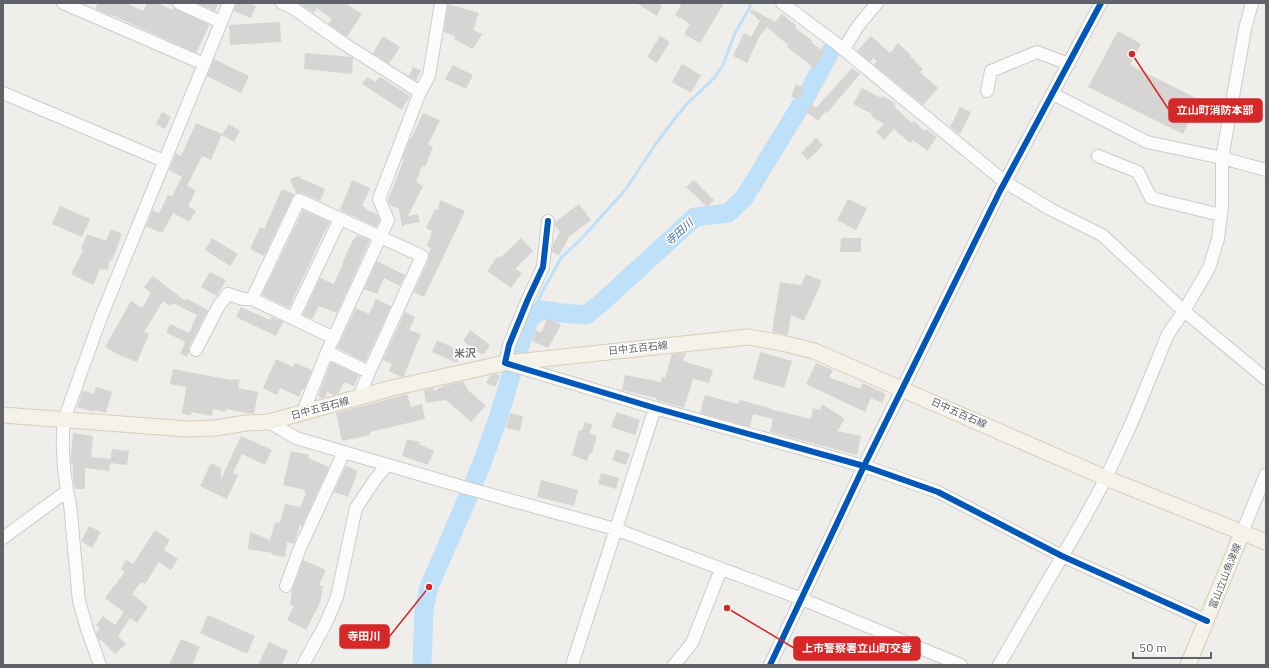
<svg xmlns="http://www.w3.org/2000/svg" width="1269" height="668" font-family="'IBM Plex Sans','Noto Sans JP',sans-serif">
  <rect width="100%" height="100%" fill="#efeeea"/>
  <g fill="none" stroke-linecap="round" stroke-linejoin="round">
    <path stroke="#bfe0f9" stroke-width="3" d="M530,318L542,292L561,258L582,238L626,189L655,145L676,117L687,104L715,77L723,65L735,33L750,7V3"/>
    <path stroke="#bfe0f9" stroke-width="19" d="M517,354L530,318L542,310L561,313L586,315L600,304L695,217L728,213L744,198L804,100L830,52
      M422,665L424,609L429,587C459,517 492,448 511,375"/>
  </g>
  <path fill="#d6d5d3" d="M98,3H126L143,11L147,3H158L172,10L173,8L208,24L209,26L196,53L112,15V16L95,9Z
    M197,3H221L220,5L218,4L215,11Z
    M236,3H249L256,6L251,18L234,11Z
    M299,3H345L362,14L347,37L328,24L332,19L317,8L314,13Z
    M636,3H657L662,6L657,16Z
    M682,3H724L700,43L684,34L690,24L675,15Z
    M448,4L479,13L473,30L482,34L473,49L454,39L455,36L444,32Z
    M752,9L775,22L782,14L797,26L795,28L813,41L811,42L825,53L814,68L787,47L788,45L767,27L762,34L761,33L747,63L733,56L744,33L751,37L760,21L750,12Z
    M280,22L281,42L230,45L229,25Z
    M1118,31L1141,44L1130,65L1200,100L1183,134L1088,87Z
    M383,36L400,47L389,64L373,53Z
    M660,36L670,42L657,63L647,57Z
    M871,36L890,53L898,43L911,55L910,56L923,69L920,72L938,88L923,105L874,65L877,61L873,58L870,62L857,51Z
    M305,53L351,57L353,58L352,74L304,69Z
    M214,59L249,76L241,93L207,76Z
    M682,64L701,75L691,93L672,82Z
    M453,65L473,75L466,89L445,79Z
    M413,67L421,70L416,81L409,76Z
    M852,68L860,74L827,113L825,112L818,121L806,112L811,104L816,108Z
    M367,77L376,82L378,78H382L410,96L402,110L362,84Z
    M796,84L804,88L798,100L791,96Z
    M862,88L881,98L883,96L896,104L894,106L912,123L914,121L925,131L926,129L937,137L927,151L913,140L910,143L894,129L884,140L876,132L884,124L871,116L872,114L853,104Z
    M960,107L971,112L960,134L950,127Z
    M162,112L171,117L165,129L156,124Z
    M423,113L440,120L428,145L433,147L425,167L422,166L416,182L423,186L408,216L418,214L420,222L404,225L402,228L399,209L390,205L388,200L404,159H402L410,138L411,139Z
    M196,123L222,134L211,160L202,156L187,186L196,190L188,206L196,211L189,222L173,213L162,233L146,226L153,210L159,213L168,195L172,196L182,177L169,170L176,153L181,156Z
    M229,124L240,131L234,142L222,135Z
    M816,138L823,145L808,160L801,153Z
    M299,176L300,178L325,189L320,201L302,193H296L290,179Z
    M352,180L370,188L362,206L366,208L365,209L378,215L380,220L376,227L340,210Z
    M694,180L714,200L707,207L686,187Z
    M282,189L294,194L264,256L250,249L260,227L264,229Z
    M848,199L867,208L856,230L837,220Z
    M440,200L465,211L424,297L414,292L429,259V253L431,248L427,246L432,231L426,228L435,209L438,210Z
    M579,204L591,220L569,237L559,255L552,252L553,244L560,232L555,226V222Z
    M60,206L90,219L82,237L52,224Z
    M303,210L330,222L324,233L289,308L262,295Z
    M111,229L122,234L112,261L109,260L108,270L100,269L93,285L71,274L83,250L81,249L87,234L106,241Z
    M357,235L370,240L337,313L319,306L312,319L303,315L320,278L334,284L344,261H343L354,238L355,239Z
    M212,238L238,254L230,266L205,250Z
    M521,238L533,251L515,269L522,273L511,288L487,271L498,256L500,258Z
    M841,238H861V252H840Z
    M377,261L405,275L400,286L384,278L377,294L364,289Z
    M210,272L226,280L217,296L201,287Z
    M806,274L822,281L804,321L791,315L788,335L772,332L780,282L801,285Z
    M153,276L185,301L186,298L208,310L189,347V352L187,357L180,354L185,342L167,333V330L170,324L189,333L197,315L173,303L170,306L163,301L144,332L149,334L137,362L124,357H123L105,347L131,301L142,308L151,293L144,287Z
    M376,299L391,306L365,362L337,348L356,308L369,314Z
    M241,307L270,320L272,317L283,322L276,336L236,317Z
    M405,312L415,317L409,330L421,334L404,376L402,377L389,371L392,364L383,360Z
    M548,318L561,325L548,348L532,341L536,330L541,333Z
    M470,330L490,345L484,354H481L463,341Z
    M437,340L462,352L457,363L432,352Z
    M760,352L792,361L784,388L753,379Z
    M686,353L683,361L713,370L709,383L693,379L684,408L656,400V398L622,390L625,375L661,382L662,377L665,378L672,354Z
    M276,359L293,367L295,363L312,370L304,390L302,389L299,397L280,388L277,395L263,388Z
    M331,362L359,375L354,386L344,382L339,393L334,395L327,392L325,397L322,398L318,396Z
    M816,363L833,370L829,377L860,389L863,383L886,394L882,403L871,398L865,412L806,384Z
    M173,369L231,380L232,379L240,380L238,388L258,392L254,414L226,409L225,412L213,409L212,416L191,412V415L182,414L186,387L170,384Z
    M496,374L500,376L495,387L486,383L490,376Z
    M463,381L468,390L486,406L471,422L446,400L426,403L424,390L433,388L434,391L444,386Z
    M96,387L112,392L106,413L95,410L94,412L77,407L83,390L94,394Z
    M407,394L411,407L422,404L425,419L370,432V435L342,441L336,413Z
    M705,395L738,404L740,400L770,408V409L811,419L813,408L820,410L822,404L845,419L837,431L861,436L857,455L770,432L773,419L753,414L750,427L700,413Z
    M617,412L640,420L635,435L611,427Z
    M510,413L523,416L520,431L506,428Z
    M585,422L593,425L589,433L597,436L592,453H590L587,461L572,455L579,430L582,431Z
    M73,433L93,436L91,457L111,459L109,471L85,468V489H75L73,478V465L71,464V453Z
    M241,436L272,450L265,465L242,454L233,473L238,475L227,499L200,486L211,463L221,468V479Z
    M407,439L420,442L419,444L434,451L428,465L402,456Z
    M112,449L129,451L127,465L110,463Z
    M616,449L630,454L626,465L612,460Z
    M291,451L309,455L308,458L329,467L302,526L300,525L294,544L287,542L285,557L272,555L273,553L248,549L250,532L270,540L275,522L280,523L285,504L300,507L306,494L304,493L305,490L283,485Z
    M346,466L358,471L348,497L334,492Z
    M601,473L619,478L616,489L598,484Z
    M541,480L578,490L574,506L537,497Z
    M89,526L101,532L92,548L81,541Z
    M155,530L170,540L164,550L178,559L171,570L159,562L145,584L141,582L132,594L148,607L137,623L130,618L118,636L126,644L115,654L101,640L99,641L96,633L100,628L96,625L103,616L115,625L124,612L105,598L125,572L121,569L126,560L133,564Z
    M303,560L326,570L319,585L323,586L320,603L306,630L287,620L294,606L290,605L292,591Z
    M208,615L255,636L247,654L200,633Z
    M181,639L200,647L192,665H169Z
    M269,642L288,651L282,665H258Z"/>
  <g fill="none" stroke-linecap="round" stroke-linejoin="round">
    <g stroke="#cbcccc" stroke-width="14">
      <path id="minor" d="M63,3L204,64
        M179,3L221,22
        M282,3L293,8L343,43L420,92
        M782,3L837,44L1005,182L1050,209L1102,235L1184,311L1266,379
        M844,49L858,26L877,3
        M987,91L991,71L1037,52L1069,64
        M3,93L164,161
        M1053,94L1147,142L1222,158L1266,170
        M1098,156L1138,172L1151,198L1221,215
        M548,221L543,267L528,299L509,345L505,363L655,408L864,466L938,492L1062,556L1207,621
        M252,299L299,200L422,256L369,372
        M293,318L340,219
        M196,350L218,307L228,294L243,299H252L334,338
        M327,352L369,372L359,397
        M303,412L327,352L388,220L379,199L420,92L429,76L441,3
        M269,422L296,438L463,487L615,529L802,599L961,665
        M1242,533L1266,474
        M3,538L67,491
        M286,586L300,548L344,452
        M100,665L87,629L79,601L70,504C64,480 61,444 64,420L101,317L229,3
        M303,665L326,623L337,597L356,508L374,481L387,465
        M572,665L655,408
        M674,665L692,643L721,569
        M770,665L864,466L1000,191L1101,3
        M999,665L1085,517L1106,478L1132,422L1168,334L1184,311L1209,268L1218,239L1222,206V158L1245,29L1252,3"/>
    </g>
    <g stroke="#d7ceb8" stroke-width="17">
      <path id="major" d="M3,415L187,429L215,428L246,423L269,422L392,388L505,363L748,337L782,343L814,351L1106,478L1266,542
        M1188,665L1242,533"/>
    </g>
    <use href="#minor" stroke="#fdfcfc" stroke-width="12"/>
    <use href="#major" stroke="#f4f2e9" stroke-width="15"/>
    <g stroke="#fff" stroke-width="8">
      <path id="cycleway" d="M548,221L543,267L528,299L509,345L505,363L655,408L864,466L938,492L1062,556L1207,621
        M770,665L864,466L1000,191L1101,3"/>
    </g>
    <use href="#cycleway" stroke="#0057b8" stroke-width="6"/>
  </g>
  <g text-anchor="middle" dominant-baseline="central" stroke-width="3" stroke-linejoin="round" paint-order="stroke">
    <g font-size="10" fill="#5f6368" stroke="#fff">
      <text transform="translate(638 348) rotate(-6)">日中五百石線</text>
      <text transform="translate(320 408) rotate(-15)">日中五百石線</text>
      <text transform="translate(959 413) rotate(24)">日中五百石線</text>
      <text transform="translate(1225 576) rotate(-68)">富山立山魚津線</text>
    </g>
    <g font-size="11" font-style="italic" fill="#4174aa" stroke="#fff">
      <text transform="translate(679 232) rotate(-42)">寺田川</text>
    </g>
    <g font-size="11" font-weight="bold" fill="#70757a" stroke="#fff">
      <text x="465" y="353">米沢</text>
    </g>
  </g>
  <path fill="none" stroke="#d62828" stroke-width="1.5" d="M1132 54L1169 110M429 587L389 637M727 608L794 648"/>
  <g fill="#d62828" stroke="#fff" stroke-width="1.5">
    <circle cx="1132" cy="54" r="4"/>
    <circle cx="429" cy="587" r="4"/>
    <circle cx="727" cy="608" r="4"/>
  </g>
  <g fill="#d62828" stroke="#d62828" stroke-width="1.5">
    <rect x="1169" y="99" width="93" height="23" rx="4"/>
    <rect x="340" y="625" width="49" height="23" rx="4"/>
    <rect x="794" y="637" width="126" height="23" rx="4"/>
  </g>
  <g font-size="11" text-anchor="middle" font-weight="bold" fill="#fff">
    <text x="1215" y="114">立山町消防本部</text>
    <text x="364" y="640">寺田川</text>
    <text x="857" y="652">上市警察署立山町交番</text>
  </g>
  <rect width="1269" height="668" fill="none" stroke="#5f6368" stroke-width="8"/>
  <path d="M1133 652v6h78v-6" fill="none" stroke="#5f6368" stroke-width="2"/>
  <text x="1139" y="652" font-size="12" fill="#5f6368" stroke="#ffffff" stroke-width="3" paint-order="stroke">50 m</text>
</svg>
